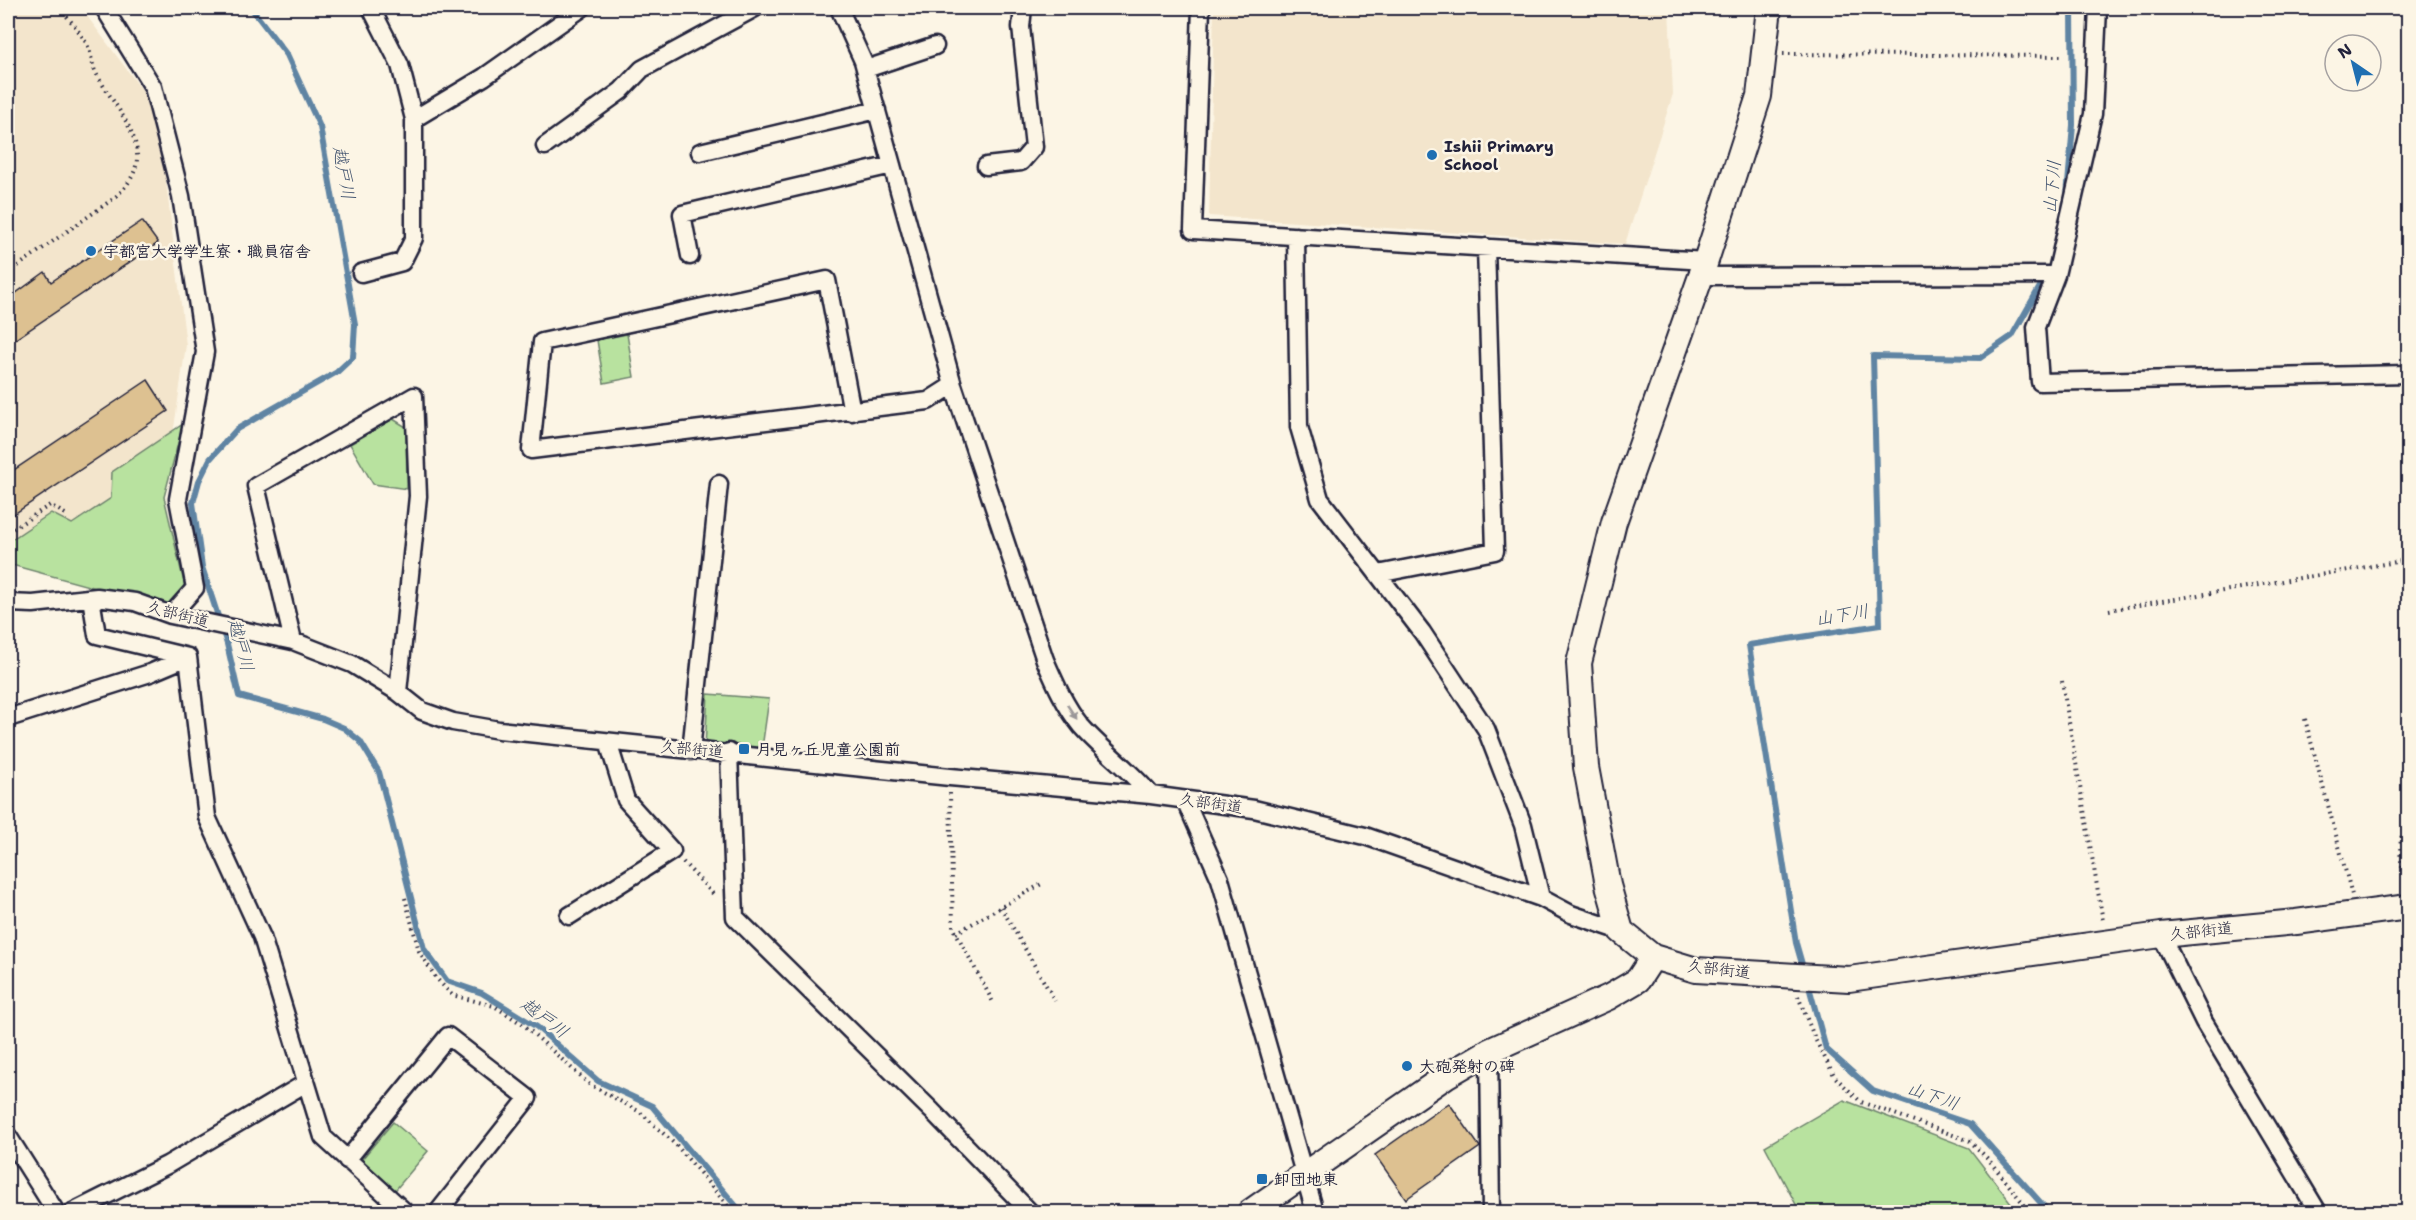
<svg xmlns="http://www.w3.org/2000/svg" width="2416" height="1220" font-family="'Shantell Sans','Klee One',sans-serif">
  <rect width="100%" height="100%" fill="#fcf5e5"/>
  <filter id="ink" filterUnits="userSpaceOnUse"><feTurbulence type="fractalNoise" baseFrequency=".0167" numOctaves="2"/><feDisplacementMap in="SourceGraphic" scale="12" xChannelSelector="R" yChannelSelector="G"/><feConvolveMatrix kernelMatrix="1 2 1 2 8 2 1 2 1" color-interpolation-filters="sRGB"/></filter>
  <g filter="url(#ink)">
    <path fill="#f3e5cc" d="M8,8H81L148,98L163,157L186,345L164,497L188,600L8,564Z
      M1214,8H1669L1673,94L1625,244L1209,216Z"/>
    <path fill="#b8e29f" stroke="#6d826d" stroke-width="1.5" d="M627,334L634,377L604,383L597,340Z
      M393,419L406,427L407,489L373,484L350,444Z
      M183,424L164,497L188,600L176,610L8,564V542L51,513L72,524L111,498L112,472Z
      M708,694L769,699L762,748L705,747Z
      M1844,1100L1969,1148L2018,1212H1800L1765,1146Z
      M393,1122L428,1151L392,1194L363,1170L362,1159Z"/>
    <g fill="none" stroke-linecap="round" stroke-linejoin="round">
      <path stroke="#5f84a3" stroke-width="6" d="M251,8L287,55L320,127L355,324L353,357L337,372L237,429L210,459L199,481L193,503L202,567L227,644L239,696L323,719L344,728L360,741L379,772L424,949L447,981L482,993L537,1027L598,1081L652,1106L741,1212
        M2067,196L2073,125L2072,8
        M1804,971L1796,943L1749,645L1880,625L1873,356L1980,358L2012,336L2046,276
        M1808,983L1826,1049L1873,1091L1970,1124L2049,1212"/>
    </g>
    <path fill="#ddc191" stroke="#22223b" stroke-width="1.5" d="M142,221L158,243L8,344V299L45,272L51,282Z
      M148,380L168,411L8,518V474Z
      M1449,1103L1480,1147L1406,1199L1375,1155Z"/>
    <g fill="none" stroke-linecap="round" stroke-linejoin="round">
      <g stroke="#22223b" stroke-width="21">
        <path id="street" d="M104,8L153,87L181,196L205,352L178,499L195,588L171,615
          M839,8L863,61L953,385L1045,660C1055,683 1065,706 1081,726C1102,750 1130,770 1151,795
          M1201,8L1193,230L1706,261
          M2098,8L2093,114L2056,275L2036,327L2040,382L2408,374
          M866,69L935,46
          M414,119L484,77L582,8
          M545,146L621,91L642,69L755,8
          M700,152L877,110
          M986,166L1021,162L1034,147L1021,27L1023,8
          M1296,236L1299,427L1320,499L1422,632L1486,729L1523,825L1541,898
          M690,256L682,214L892,165
          M361,273L402,262L414,238V119L400,65L371,8
          M1701,276L2056,275
          M852,412L827,280L542,342L531,450L928,401L953,385
          M1378,574L1495,551L1486,247
          M91,598L97,635L188,657L207,817L262,937L323,1137L405,1212
          M8,603L33,604L97,597L135,602L171,615L293,641L352,664L398,692L422,711L453,722L499,730L950,777L1151,795L1254,809L1365,836L1541,898L1571,914L1621,931
          M293,641L256,486L414,396L418,496L398,692
          M8,718L150,673L188,657
          M691,751L719,484
          M729,752L735,917L932,1111L1030,1212
          M1185,800L1220,879L1315,1212
          M569,916L672,851L626,800L608,742
          M2161,935L2204,1022L2318,1212
          M1489,1051L1491,1212
          M8,1136L56,1212
          M347,1160L448,1036L528,1098L438,1212
          M73,1212L167,1165L306,1083"/>
      </g>
      <g stroke="#22223b" stroke-width="28">
        <path id="secondary" d="M1769,8L1759,96L1701,276L1614,522L1579,663L1586,767L1608,885L1621,931L1653,957L1696,970L1849,979L2161,935L2296,922L2408,907
          M1250,1212L1446,1076L1489,1051L1609,997L1638,980L1653,957"/>
      </g>
      <path stroke="#22223b" stroke-width="4" stroke-dasharray="1.5 4.5" stroke-linecap="butt" d="M1783,54L2065,56
        M8,273L113,199C164,156 122,119 97,75C91,65 92,51 85,41C78,29 68,18 60,8
        M8,532L50,505L67,515
        M2109,610L2408,560
        M2062,681L2103,921
        M2305,719L2352,895
        M950,793L953,927L994,1004
        M2408,827L2404,829C2398,842 2399,868 2408,880
        M683,862L715,896
        M405,898L419,951L436,978L452,995L494,1006L525,1026L589,1084L640,1112L677,1146L733,1212
        M1001,907L1055,1001
        M956,933L1043,883
        M1798,996L1815,1039L1835,1077L1861,1102L1970,1141L1989,1160L2030,1212"/>
      <use href="#street" stroke="#fcf5e5" stroke-width="16"/>
      <use href="#secondary" stroke="#fcf5e5" stroke-width="24"/>
    </g>
    <defs><path id="oneway-solid" d="M-6-.8H1V-3.2L6.5 0L1 3.2V.8H-6Z" transform="scale(1.5)"/></defs>
    <use fill="#9a9698" href="#oneway-solid" transform="translate(1072 712) rotate(56)"/>
  </g>
  <g fill="#1f6fb2" stroke="#fcf5e5" stroke-width="2">
    <circle cx="1432" cy="155" r="6"/>
    <circle cx="91" cy="251" r="6"/>
    <rect x="738" y="743" width="12" height="12" rx="3"/>
    <circle cx="1407" cy="1066" r="6"/>
    <rect x="1256" y="1173" width="12" height="12" rx="3"/>
  </g>
  <g text-anchor="middle" dominant-baseline="central" stroke-width="5" stroke-linejoin="round" paint-order="stroke">
    <g font-size="16" font-weight="bold" fill="#22223b" stroke="#fcf5e5" text-anchor="start">
      <text x="1444" y="146">Ishii Primary<tspan x="1444" dy="18">School</tspan></text>
      <text x="103" y="251">宇都宮大学学生寮・職員宿舎</text>
      <text x="756" y="749">月見ヶ丘児童公園前</text>
      <text x="1419" y="1066">大砲発射の碑</text>
      <text x="1274" y="1179">卸団地東</text>
    </g>
    <g font-size="16" fill="#22223b" stroke="#fcf5e5">
      <text transform="translate(178 614) rotate(14)">久部街道</text>
      <text transform="translate(692 749) rotate(5)">久部街道</text>
      <text transform="translate(1211 803) rotate(8)">久部街道</text>
      <text transform="translate(2201 931) rotate(-6)">久部街道</text>
      <text transform="translate(1719 969) rotate(6)">久部街道</text>
    </g>
    <g font-size="18" font-style="italic" fill="#41536f" stroke="#fcf5e5">
      <text transform="translate(344 173) rotate(80)">越戸川</text>
      <text transform="translate(2052 187) rotate(-85)">山下川</text>
      <text transform="translate(1842 615) rotate(-9)">山下川</text>
      <text transform="translate(241 645) rotate(75)">越戸川</text>
      <text transform="translate(545 1018) rotate(37)">越戸川</text>
      <text transform="translate(1933 1096) rotate(19)">山下川</text>
    </g>
  </g>
  <rect width="2416" height="1220" fill="none" stroke="#fcf5e5" stroke-width="30"/>
  <rect x="15" y="15" width="2386" height="1190" fill="none" stroke="#22223b" stroke-width="2" filter="url(#ink)"/>
  <g transform="translate(2353 63) rotate(325)"><circle r="28" fill="#fcf5e5" stroke="#a5a1a1" stroke-width="1.5"/>
  <path d="M0-4.5L10 22L0 15L-10 22Z" fill="#1f6fb2"/>
  <text y="-9" font-size="16" font-weight="bold" text-anchor="middle" fill="#22223b">N</text>
  </g>
</svg>
